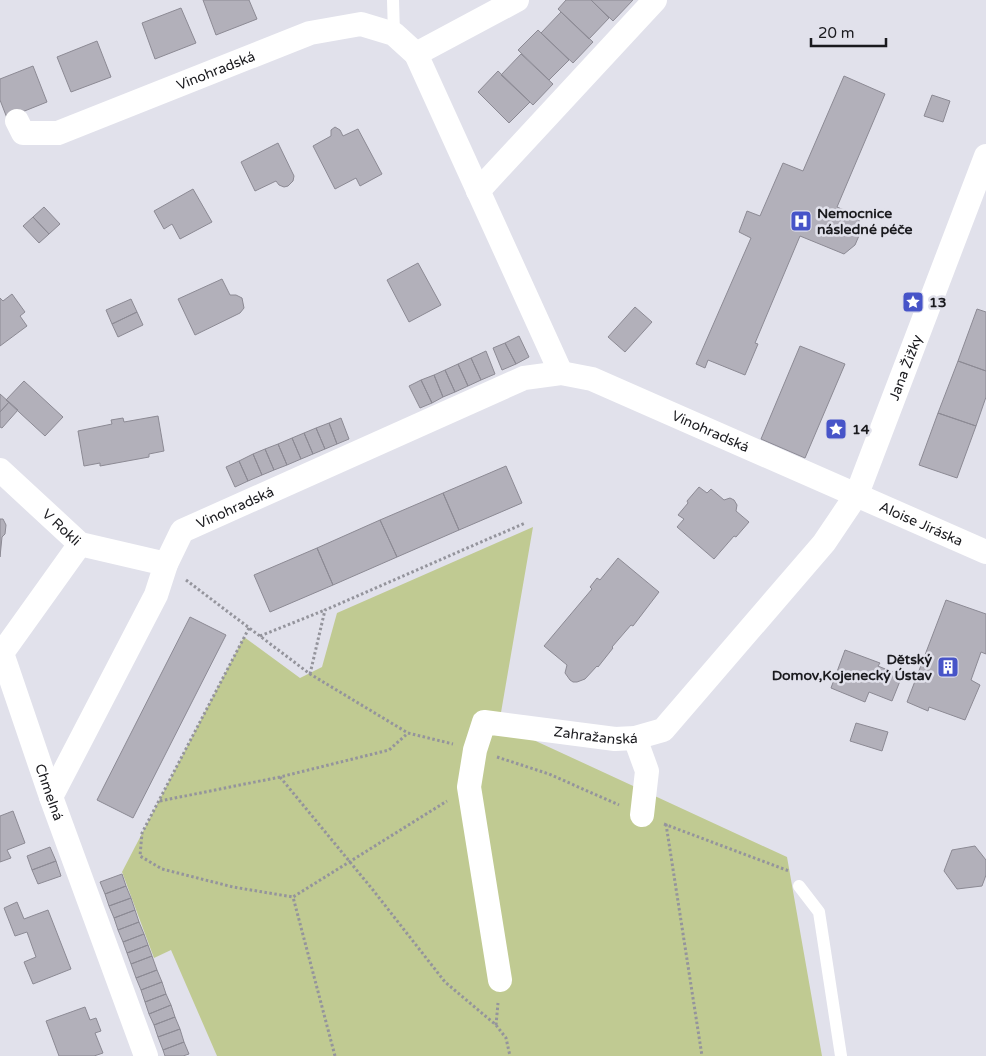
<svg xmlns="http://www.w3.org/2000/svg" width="986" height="1056" font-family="'Varela Round',sans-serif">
  <rect width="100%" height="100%" fill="#e1e1eb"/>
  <path fill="#c0ca92" d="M533,527L499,724L787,857L822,1056H217L171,950L154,958L122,872L244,637L300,678L322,667L337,613Z"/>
  <path fill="#b2b0ba" stroke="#8c8a94" d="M203,0H249L257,19L216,35Z
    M566,0H591L609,18L589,39L558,9Z
    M591,0H633L613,21Z
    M181,8L196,43L155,59L142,23Z
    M561,12L593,42L573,63L541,33Z
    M538,30L569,60L549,80L518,50Z
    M97,41L111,77L71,92L57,57Z
    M521,54L553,84L533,105L501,75Z
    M33,66L47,102L7,118L0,100V79Z
    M498,71L530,102L509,123L478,92Z
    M844,76L885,94L837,207L860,217L858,226L861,231L855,245L844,254L800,236L755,343L758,344L745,375L708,360L705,368L696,364L751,238L739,232L747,211L760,216L783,163L803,171Z
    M932,95L950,101L943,122L924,116Z
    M335,127L340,130L343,136L358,129L382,174L360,186L356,178L335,189L313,146L331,136V130Z
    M278,143L294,176L293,181L288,186L284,187L279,185L276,181L255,191L241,162Z
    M193,189L212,222L180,239L172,224L164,229L154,211Z
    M44,207L60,224L49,234L33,217Z
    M33,217L49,234L39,243L23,226Z
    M418,263L441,305L409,322L387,280Z
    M222,279L230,295H236L242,298L244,308L240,313L195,335L178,299Z
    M12,294L25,312L20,316L27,326L0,346V298L3,301Z
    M131,299L137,312L112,324L106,310Z
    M635,307L652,322L625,352L608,337Z
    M977,309L986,312V371L958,361Z
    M137,312L143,325L118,337L112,324Z
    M519,336L529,357L516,364L505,343Z
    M505,343L516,364L502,370L493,348Z
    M800,346L845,364L805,458L761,439Z
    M486,351L495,374L481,380L471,358Z
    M471,358L481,380L468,386L458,364Z
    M958,361L986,371V397L976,426L938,413Z
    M458,364L468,386L455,392L445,370Z
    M445,370L455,392L443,397L434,375Z
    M434,375L443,397L432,403L421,380Z
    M421,380L432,403L420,408L409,386Z
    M24,381L63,417L45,436L6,400Z
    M0,394L9,402L0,412Z
    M9,402L18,410L2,428L0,427V412Z
    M938,413L976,426L957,478L919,465Z
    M158,416L164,451L149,454V457L100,466V463L84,466L78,431L112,424L111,420L123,418L124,422Z
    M341,418L349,439L337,444L329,423Z
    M329,423L337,444L325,449L316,428Z
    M316,428L325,449L313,454L304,433Z
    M304,433L313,454L301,459L292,438Z
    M292,438L301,459L287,465L278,444Z
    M278,444L287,465L274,470L265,449Z
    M265,449L274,470L262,475L253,454Z
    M253,454L262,475L248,481L239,461Z
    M239,461L248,481L235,487L226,467Z
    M506,466L522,503L459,530L443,493Z
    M699,487L707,493L711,489L724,500L730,498L734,500L737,505L736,511L749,522L736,537L734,536L714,559L677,527L684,519L678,515L688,503L687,501Z
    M443,493L459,530L397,557L380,520Z
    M0,519H3L6,525L5,534L2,537L0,557Z
    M380,520L397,557L333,585L317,548Z
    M317,548L333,585L270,612L254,575Z
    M618,558L659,592L633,626L631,625L612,647L613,648L598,667L597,666L585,679L577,682H573L570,680L565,673L567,665L544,646L592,589L590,587L597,578L600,580Z
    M946,600L986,614V654L981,652L971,680L980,685L965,720L929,707L928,711L907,702Z
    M190,617L226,635L133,818L97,800Z
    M845,650L880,663L878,666L902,676L892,701L869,692L865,702L831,688Z
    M856,723L888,732L882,751L850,741Z
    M13,811L25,843L7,850L11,858L0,862V816Z
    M975,846L986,860V875L982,886L957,889L944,871L952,850Z
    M50,847L56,861L32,870L27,856Z
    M56,861L61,876L38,884L32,870Z
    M122,874L126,886L105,894L100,882Z
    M126,886L131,898L109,906L105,894Z
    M131,898L135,910L114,918L109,906Z
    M17,902L24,919L48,910L71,969L33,984L24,962L36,957L27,932L15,936L4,908Z
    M135,910L139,922L118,930L114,918Z
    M139,922L144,934L123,942L118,930Z
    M144,934L148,945L127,953L123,942Z
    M148,945L152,956L131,964L127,953Z
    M152,956L157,970L136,978L131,964Z
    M157,970L162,982L141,990L136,978Z
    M162,982L166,994L145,1002L141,990Z
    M166,994L171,1005L149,1014L145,1002Z
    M171,1005L175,1017L154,1025L149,1014Z
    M85,1007L90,1020L96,1018L101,1031L95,1033L103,1053L94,1056H59L46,1021Z
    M175,1017L180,1029L158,1037L154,1025Z
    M180,1029L184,1042L163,1050L158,1037Z
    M184,1042L189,1054L183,1056H165L163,1050Z"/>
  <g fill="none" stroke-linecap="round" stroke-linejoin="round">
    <path stroke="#94949c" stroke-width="3" stroke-dasharray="2.5 2.5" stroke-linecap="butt" d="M186,580L310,674L408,733L453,744
      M249,628L142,833L140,856L162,869L233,887L293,897
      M260,636L325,610
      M310,674L325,610L525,523
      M497,757L549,774L619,805
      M280,777L373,890L445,982L496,1025L506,1038L510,1056
      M160,801L280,777L389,750L408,733
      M664,824L789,871
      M666,824L702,1056
      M496,1025L498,1003
      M335,1056L293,897L447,801"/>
    <path stroke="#fff" stroke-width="12" d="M393,0L394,34
      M799,886L819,912L841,1056"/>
    <g stroke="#fff" stroke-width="24">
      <path d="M416,54L517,0"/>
      <path id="s1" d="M17,121L23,133H58L310,33L361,24L394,34L416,54L561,373"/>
      <path d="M478,191L655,0"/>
      <path id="s2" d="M0,470L80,544L166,564"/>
      <path id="s3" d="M80,544L2,653L51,797L146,1056"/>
      <path d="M635,738L647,771L642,815"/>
      <path id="s4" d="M51,797L156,595L166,564L182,531L524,378L561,373L592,379L986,552"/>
      <path id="s5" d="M500,980L469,787L475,750L484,722L615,739L635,738L663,730L824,543L857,494L986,156"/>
    </g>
  </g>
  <defs>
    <g id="hospital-square" transform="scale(1.125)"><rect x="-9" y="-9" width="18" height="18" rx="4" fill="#4754c8" stroke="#e1e1eb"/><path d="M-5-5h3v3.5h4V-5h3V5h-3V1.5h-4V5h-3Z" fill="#fff"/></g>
    <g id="sight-square" transform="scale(1.125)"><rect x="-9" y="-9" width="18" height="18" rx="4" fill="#4754c8" stroke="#e1e1eb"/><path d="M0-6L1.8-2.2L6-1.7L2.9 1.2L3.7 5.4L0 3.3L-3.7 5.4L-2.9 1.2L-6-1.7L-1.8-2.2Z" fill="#fff"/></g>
    <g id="building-square" transform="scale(1.125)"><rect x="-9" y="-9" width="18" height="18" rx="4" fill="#4754c8" stroke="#e1e1eb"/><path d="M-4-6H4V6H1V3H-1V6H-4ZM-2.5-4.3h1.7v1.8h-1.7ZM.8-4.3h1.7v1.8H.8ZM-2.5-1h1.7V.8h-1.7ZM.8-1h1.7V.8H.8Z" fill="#fff"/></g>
  </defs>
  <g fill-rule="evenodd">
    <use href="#hospital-square" x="801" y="221"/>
    <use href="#sight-square" x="913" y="302"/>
    <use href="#sight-square" x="836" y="429"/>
    <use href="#building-square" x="948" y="667"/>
  </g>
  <g text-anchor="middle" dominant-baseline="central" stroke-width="5" stroke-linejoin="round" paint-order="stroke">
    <g font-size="14" fill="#1a1a1e" stroke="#e1e1eb">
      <text stroke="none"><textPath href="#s1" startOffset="218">Vinohradská</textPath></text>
      <text stroke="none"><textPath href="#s5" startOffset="885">Jana Žižky</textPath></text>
      <text stroke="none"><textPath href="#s4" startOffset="870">Vinohradská</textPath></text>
      <text stroke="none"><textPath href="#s4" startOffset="355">Vinohradská</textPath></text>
      <text stroke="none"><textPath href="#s4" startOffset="1100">Aloise Jiráska</textPath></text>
      <text stroke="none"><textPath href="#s2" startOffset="84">V Rokli</textPath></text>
      <text stroke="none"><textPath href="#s5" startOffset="375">Zahražanská</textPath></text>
      <text stroke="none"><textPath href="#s3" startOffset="281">Chmelná</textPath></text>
    </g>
    <g font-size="14" font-weight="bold" fill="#1a1a1e" stroke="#e1e1eb" text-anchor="start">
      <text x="817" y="213">Nemocnice<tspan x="817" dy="16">následné péče</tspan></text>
      <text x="929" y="302">13</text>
      <text x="852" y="429">14</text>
      <text x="932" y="659" text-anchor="end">Dětský<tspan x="932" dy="16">Domov,Kojenecký Ústav</tspan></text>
    </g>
  </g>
  <path d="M811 38v8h75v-8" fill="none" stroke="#1a1a1e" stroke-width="2.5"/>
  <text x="818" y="38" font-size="15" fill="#1a1a1e" stroke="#e1e1eb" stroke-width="4" paint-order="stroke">20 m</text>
</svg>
